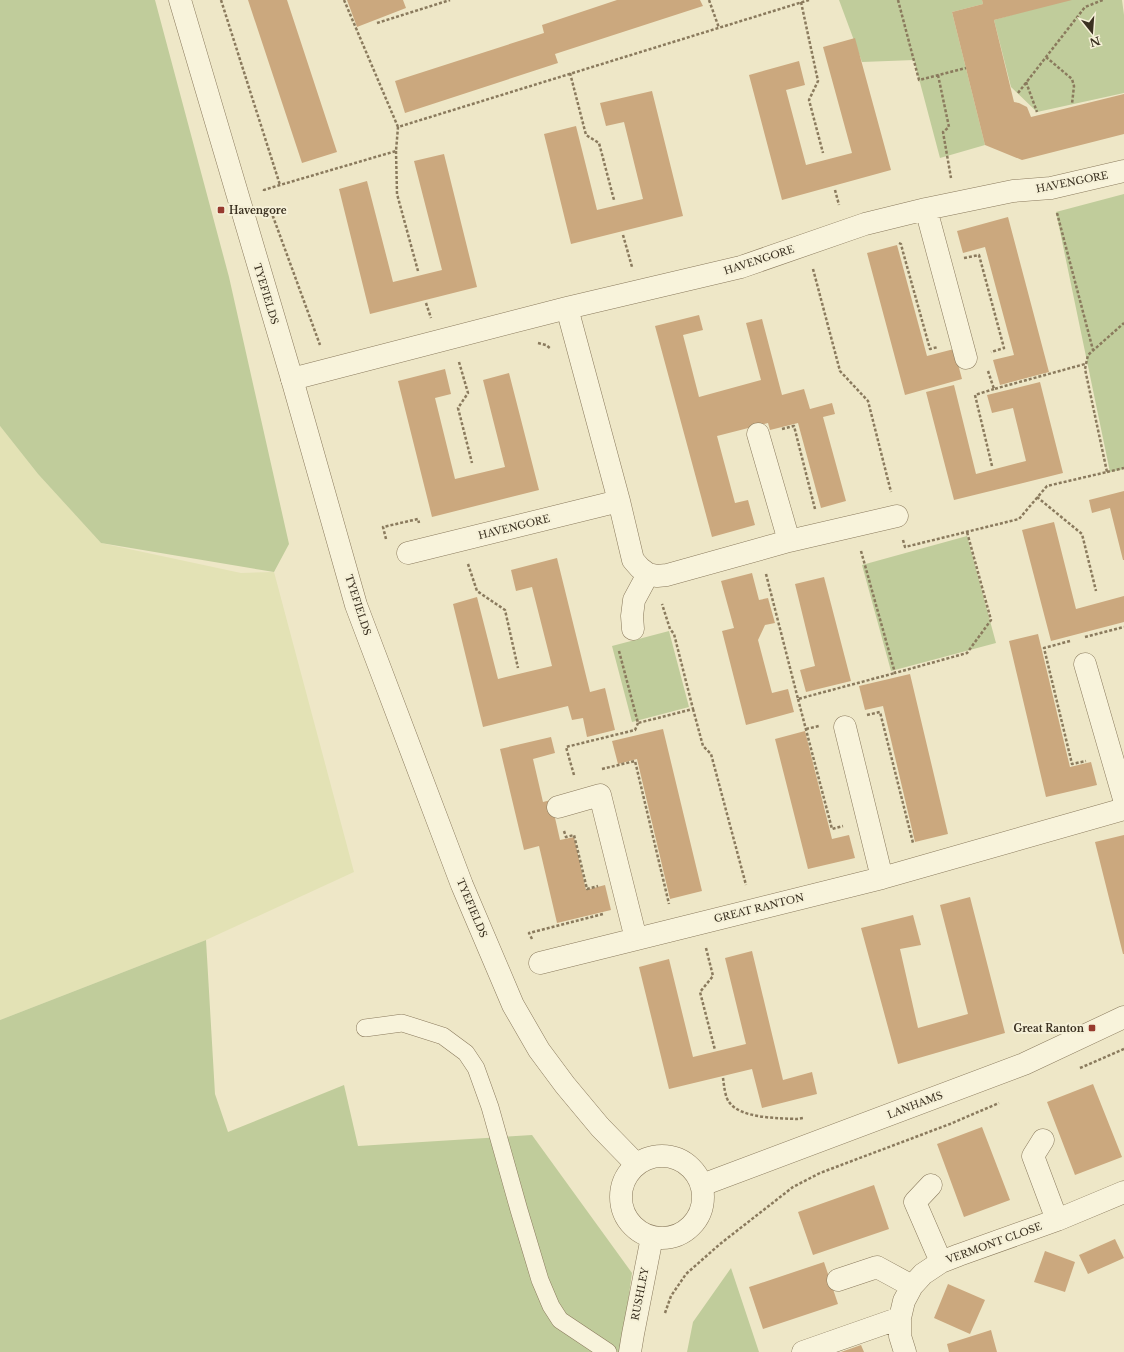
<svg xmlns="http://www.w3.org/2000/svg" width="1124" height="1352" font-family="'Libre Baskerville',serif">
  <rect width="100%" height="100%" fill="#eee7c7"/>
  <path fill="#e3e2b5" d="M0,426L38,474L101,543L241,573L274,572L354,872L206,940L0,1020Z"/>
  <path fill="#c0cc9b" d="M0,0H155L229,277L289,544L274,572L101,543L38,474L0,426Z
    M839,0H982L983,4L952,12L985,145L940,158L914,60L862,62Z
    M1062,0H1122L1124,15V93L1037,112L1011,87L994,20Z
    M1124,194V469L1110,472L1056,212Z
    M967,536L996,643L891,671L862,565Z
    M669,631L689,707L632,722L612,646Z
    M206,940L215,1094L228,1132L344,1085L358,1146L532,1135L632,1273L621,1352H0V1020Z
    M731,1268L759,1352H687L693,1322Z"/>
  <path fill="#cba87e" d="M248,0H287L337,152L302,163Z
    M347,0H403L406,8L357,27Z
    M617,0H700L703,6L555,54L558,63L405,113L395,81L544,33L542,25Z
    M982,0H1072L994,20L1014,102L1019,103L1027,107L1031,117L1124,94V134L1022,160L985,145L952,12L983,4Z
    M855,38L891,170L782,200L749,75L799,61L805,85L786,90L806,165L852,153L823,47Z
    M652,91L683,216L571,244L544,134L576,126L597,210L643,199L624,122L606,126L600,103Z
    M444,154L477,287L370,314L339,189L367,181L393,282L442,270L414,161Z
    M1008,217L1049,372L1000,385L993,360L1014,355L985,247L963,253L957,231Z
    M897,245L927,356L954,349L962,379L905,395L867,253Z
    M699,315L703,330L683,335L699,397L761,380L746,323L762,319L782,395L804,389L810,409L832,403L835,414L823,417L846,501L821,508L798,423L770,430L768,423L717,436L735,503L748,500L755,525L712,537L655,326Z
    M445,369L451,394L435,398L455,479L505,467L483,380L509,373L539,490L432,517L398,381Z
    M1040,382L1063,473L954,500L926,392L954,385L976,474L1026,461L1013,408L992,413L987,395Z
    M1124,491V560H1123L1110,508L1092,513L1089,500Z
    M1054,522L1076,609L1124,596V622L1051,641L1022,530Z
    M557,558L590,692L605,688L615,730L587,737L583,718L572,720L568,706L483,727L453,604L477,597L498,679L552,666L532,587L516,591L511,570Z
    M752,573L759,600L768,598L775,623L765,625L758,640L772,693L788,689L794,712L746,725L722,631L734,628L721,581Z
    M824,577L851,681L806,692L800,670L815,666L795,584Z
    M1038,634L1070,767L1091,762L1097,785L1046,797L1009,641Z
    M910,674L948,834L915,842L883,706L865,710L859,686Z
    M663,729L702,891L670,899L637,759L618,764L612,741Z
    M805,731L832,839L849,835L855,858L808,869L775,739Z
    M551,737L555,753L533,759L543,802L551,800L560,840L574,837L586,890L605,885L611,910L557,923L539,846L524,850L500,749Z
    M1124,835V954H1123L1095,842Z
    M970,897L1005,1033L898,1064L861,928L913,915L921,945L900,949L918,1028L968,1014L940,905Z
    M752,951L783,1080L812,1072L817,1094L762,1108L752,1069L669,1089L639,967L669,959L693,1057L746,1044L725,958Z
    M1093,1084L1122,1157L1075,1175L1047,1102Z
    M982,1127L1010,1200L964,1217L937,1144Z
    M874,1185L889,1229L813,1255L798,1212Z
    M1115,1239L1124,1258L1088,1274L1079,1255Z
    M1045,1251L1075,1262L1065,1292L1034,1282Z
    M824,1262L838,1304L763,1329L749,1287Z
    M948,1284L985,1300L970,1334L934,1318Z
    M991,1330L997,1352H949L947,1344Z
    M861,1345L864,1352H841Z"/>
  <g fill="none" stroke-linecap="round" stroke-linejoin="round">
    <g stroke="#8a7a5d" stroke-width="18">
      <path id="service" d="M365,1028L402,1023L443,1036L466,1053L476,1068L490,1107L519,1210L540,1280L551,1306L560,1320L608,1352"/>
    </g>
    <g stroke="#8a7a5d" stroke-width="23">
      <path id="minor" d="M926,209L966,358
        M567,308L619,501L633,560L640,568L648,574L657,576L667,575L789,541L897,516
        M292,379L567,308L741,267L865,224L926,209L1013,191L1051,188L1124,171
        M758,434L789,541
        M408,553L619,501
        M633,629L632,616L634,600L648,574
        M1085,664L1124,799
        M845,727L882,878
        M558,807L600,795L636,939
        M540,963L882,878L1124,809
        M1043,1140L1033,1156L1057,1220
        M702,1185L1024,1064L1124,1017
        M931,1185L915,1202L941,1262
        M838,1280L877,1267L912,1286
        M803,1352L900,1318
        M905,1352L900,1336V1318L904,1301L912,1286L923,1274L941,1262L959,1255L1057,1220L1124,1192"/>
    </g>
    <g stroke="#8a7a5d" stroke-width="23">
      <path id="tertiary" d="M180,0L292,379L356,605L462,885L513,1005L539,1050L565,1085L600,1127L636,1164
        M621 1197a41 41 0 1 1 82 0a41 41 0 1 1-82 0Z
        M630,1352L633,1334L652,1237"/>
    </g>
    <path stroke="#8a7a5d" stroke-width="2.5" stroke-dasharray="3 2" stroke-linecap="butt" d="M221,0L280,185
      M344,0L398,127
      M709,0L719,28
      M898,0L919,80L966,68
      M801,2L818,81L809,100L823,153
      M377,23L450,0
      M1046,57L1072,79L1074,86L1072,104
      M570,73L586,135L599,143L614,200
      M938,75L949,127L943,132L951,178
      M1026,82L1037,112
      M1018,93L1085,7L1103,0
      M396,151L397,194L418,271
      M835,190L839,205
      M264,191V190L280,185L396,151L398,127L809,0
      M271,211L320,345
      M1057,213L1093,350
      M623,235L632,267
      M899,243L901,244L903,252L930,349L938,347
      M964,258L979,255L1004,348L991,352
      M813,269L840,371L868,401L891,492
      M426,303L431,318
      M538,343L546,345L551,349
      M459,362L468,393L458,408L472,463
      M988,371L994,389L1085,364
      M782,429L794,426L815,509
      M992,466L975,395L994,389
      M1107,472L1124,468
      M1037,497L1082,534L1096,591
      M386,539L383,527L418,519L419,523
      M903,540L905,547L1019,519L1047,486L1107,472L1085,369L1088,355L1124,323
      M861,551L895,673L967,653L991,620L967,532
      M468,564L477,591L505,610L518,668
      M766,574L798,699L895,673
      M1085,637L1124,627
      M1070,641L1044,648L1072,764L1086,761
      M619,651L638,723L693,709L674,634L670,629L662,604
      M798,699L832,829L843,826
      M693,709L703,746L711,754L746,885
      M867,715L880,712L913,843
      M806,729L819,726
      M602,769L635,761L669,904
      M574,775L566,747L635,730L638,723
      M564,831L566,837L574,835L587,889L598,886
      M532,939L529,933L603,914
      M706,948L713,976L700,992L715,1050
      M1080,1068L1124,1049
      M723,1078C724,1085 725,1097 729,1102C741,1119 779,1118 797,1119L803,1118
      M665,1313L671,1296L686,1274L720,1244L793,1187L820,1173L950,1124L999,1103"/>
    <use href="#service" stroke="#f8f3db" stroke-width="17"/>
    <use href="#minor" stroke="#f8f3db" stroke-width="22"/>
    <use href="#tertiary" stroke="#f8f3db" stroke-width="22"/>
  </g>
  <g fill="#973a2e" stroke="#f5f0d7" stroke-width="1.5">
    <rect x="217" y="206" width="8" height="8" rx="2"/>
    <rect x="1088" y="1024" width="8" height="8" rx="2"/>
  </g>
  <g text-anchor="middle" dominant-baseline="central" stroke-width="4" stroke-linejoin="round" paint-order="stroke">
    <g font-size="10" fill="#3a3020" stroke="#f5f0d7">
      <text transform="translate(1072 182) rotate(-11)">HAVENGORE</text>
      <text transform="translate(759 260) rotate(-18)">HAVENGORE</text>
      <text transform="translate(266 294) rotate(73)">TYEFIELDS</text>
      <text transform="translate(514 527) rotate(-14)">HAVENGORE</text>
      <text transform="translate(358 605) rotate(72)">TYEFIELDS</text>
      <text transform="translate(472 908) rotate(67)">TYEFIELDS</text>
      <text transform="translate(759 908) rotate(-14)">GREAT RANTON</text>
      <text transform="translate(915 1105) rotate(-21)">LANHAMS</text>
      <text transform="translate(994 1243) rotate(-20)">VERMONT CLOSE</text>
      <text transform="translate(640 1294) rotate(-79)">RUSHLEY</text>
    </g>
    <g font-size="10" font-weight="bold" fill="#3a3020" stroke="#f5f0d7" text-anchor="start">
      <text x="229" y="210">Havengore</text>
      <text x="1084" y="1028" text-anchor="end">Great Ranton</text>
    </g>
  </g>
  <g transform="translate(1092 32) rotate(163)" stroke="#f5f0d7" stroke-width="3" paint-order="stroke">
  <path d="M0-3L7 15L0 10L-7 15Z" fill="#3a3020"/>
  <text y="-6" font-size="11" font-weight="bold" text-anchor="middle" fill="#3a3020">N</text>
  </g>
</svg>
